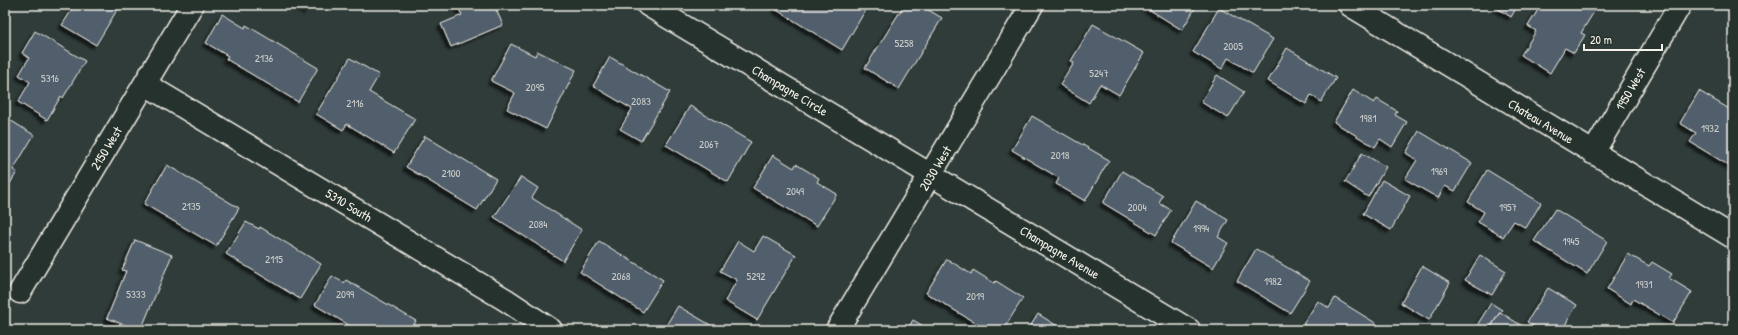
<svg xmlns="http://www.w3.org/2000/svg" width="1738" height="335" font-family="'Patrick Hand',sans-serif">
  <defs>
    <filter id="shadow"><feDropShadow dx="-3.5" dy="3.5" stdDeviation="1" flood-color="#0009"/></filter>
  </defs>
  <rect width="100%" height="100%" fill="#2f3c3a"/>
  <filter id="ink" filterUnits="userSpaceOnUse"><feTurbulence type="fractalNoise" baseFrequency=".025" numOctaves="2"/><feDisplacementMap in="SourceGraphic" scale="8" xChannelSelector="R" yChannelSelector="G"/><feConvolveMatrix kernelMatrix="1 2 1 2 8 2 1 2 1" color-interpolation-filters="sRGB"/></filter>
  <g filter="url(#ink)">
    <path fill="#515f6c" stroke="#f4f1e8" filter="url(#shadow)" d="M75,5H120L96,45L62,25Z
      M296,5H311L307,11Z
      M457,5H494L503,25L451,47L441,24L462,15Z
      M777,5H854L865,11L842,50L775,9Z
      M904,5H920L942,18L899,89L865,68Z
      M1142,5H1197L1182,30Z
      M1492,5H1518L1511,17Z
      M1541,5H1586L1595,10L1581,33L1585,35L1574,53L1565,48L1550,73L1521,55L1536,31L1528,26Z
      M1219,8L1273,39L1253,73L1228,58L1222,69L1193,52Z
      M222,14L245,28L246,25L318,68L298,102L226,59L228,56L206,43Z
      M1093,24L1144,53L1119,95L1100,84L1089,103L1060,85L1074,63L1071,61Z
      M35,31L85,61L63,98L61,96L47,120L18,102L30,82L19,75L29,58L22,53Z
      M511,44L535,56L537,51L576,70L546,129L507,109L515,93L491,81Z
      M1287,48L1336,78L1321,102L1311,95L1306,104L1268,81Z
      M610,57L670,92L641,141L620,129L632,109L593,86Z
      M350,58L379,75L369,92L415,119L394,153L347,124L343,130L316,114Z
      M1217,75L1244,92L1228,118L1201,102Z
      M1353,90L1374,103L1377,99L1397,111L1395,115L1407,122L1392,147L1380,139L1375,147L1334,122Z
      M1699,91L1731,110L1733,107V168L1690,142L1696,133L1680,123Z
      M690,106L751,142L728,182L666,145Z
      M1032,116L1109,160L1085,201L1056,184L1059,178L1012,150Z
      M5,117L34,135L13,170L17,172L5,192Z
      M1419,131L1472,163L1455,191L1445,186L1438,198L1405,179L1417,160L1406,153Z
      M425,136L496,179L477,210L406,167Z
      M1362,153L1386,167L1368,197L1345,182Z
      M773,155L794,168L796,164L819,178L817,182L837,194L817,226L753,188Z
      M167,165L239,208L216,246L144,204Z
      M1487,170L1541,203L1526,228L1514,221L1503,237L1478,222L1484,212L1468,202Z
      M1122,171L1163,196L1159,203L1171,210L1156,235L1103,203Z
      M521,177L538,188L532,198L582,230L563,261L494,217Z
      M1382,180L1410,196L1391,230L1363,214Z
      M1196,201L1228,220L1218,237L1228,243L1213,268L1171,243Z
      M1555,209L1607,241L1587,274L1534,241Z
      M246,222L259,229L260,227L321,264L300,299L226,254Z
      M763,236L796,255L757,320L725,301L737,280L720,271L738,241L754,251Z
      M135,240L172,255L141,330H137L107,318L126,271L122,270Z
      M599,241L663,280L643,312L580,272Z
      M1256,249L1310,281L1290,313L1237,281Z
      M1628,254L1649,266L1652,262L1672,274L1669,278L1692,292L1673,323L1633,299L1631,304L1607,289Z
      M1480,255L1506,271L1492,295L1465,280Z
      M947,259L971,274L973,270L994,283L996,281L1023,298L1003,330H987L926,293Z
      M1422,266L1450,283L1429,320L1401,303Z
      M332,276L344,283L346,280L416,321L411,330H357L315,305Z
      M1548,288L1577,305L1562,330H1540L1527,322Z
      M1335,298L1377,324L1374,330H1313L1303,324L1318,301L1329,308Z
      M1491,303L1502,310L1500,312L1489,330H1474Z
      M678,306L719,330H663Z
      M1500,312L1522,326L1520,330H1489Z
      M1038,314L1064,330H1028Z
      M913,320L930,330H907Z"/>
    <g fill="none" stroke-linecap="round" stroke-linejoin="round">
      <g stroke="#f4f1e8" stroke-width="25">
        <path id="minor" d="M648,5L1189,330
          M1350,5L1733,237
          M145,84L506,300L551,330
          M1593,153L1680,5
          M20,292L192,5
          M837,330L1032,5"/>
      </g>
      <use href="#minor" stroke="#26332d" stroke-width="22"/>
    </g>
  </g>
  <g text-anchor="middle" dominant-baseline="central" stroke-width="3" stroke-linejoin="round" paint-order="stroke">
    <g font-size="11" fill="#cbccc9">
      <text x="904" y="43">5258</text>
      <text x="1233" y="46">2005</text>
      <text x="264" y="58">2136</text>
      <text x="1099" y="73">5247</text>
      <text x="50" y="78">5316</text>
      <text x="535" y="87">2095</text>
      <text x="641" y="101">2083</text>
      <text x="355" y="103">2116</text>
      <text x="1368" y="118">1981</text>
      <text x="1710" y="128">1932</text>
      <text x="709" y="144">2067</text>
      <text x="1060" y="155">2018</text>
      <text x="1439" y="171">1969</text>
      <text x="451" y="173">2100</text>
      <text x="795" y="191">2049</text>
      <text x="191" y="206">2135</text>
      <text x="1137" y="207">2004</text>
      <text x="1508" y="207">1957</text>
      <text x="538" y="224">2084</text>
      <text x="1201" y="228">1994</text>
      <text x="1571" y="241">1945</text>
      <text x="274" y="259">2115</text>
      <text x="621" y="276">2068</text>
      <text x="756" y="276">5292</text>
      <text x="1273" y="281">1982</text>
      <text x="1644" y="284">1931</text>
      <text x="136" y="294">5333</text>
      <text x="345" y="294">2099</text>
      <text x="975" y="296">2019</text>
    </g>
    <g font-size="13" fill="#f4f1e8" stroke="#26332d">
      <text transform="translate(1630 89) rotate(-60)">1950 West</text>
      <text transform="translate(790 90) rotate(31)">Champagne Circle</text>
      <text transform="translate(1541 121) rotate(31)">Chateau Avenue</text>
      <text transform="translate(106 148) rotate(-59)">2150 West</text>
      <text transform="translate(935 168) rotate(-59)">2030 West</text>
      <text transform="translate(349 205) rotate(31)">5310 South</text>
      <text transform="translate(1060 252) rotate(31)">Champagne Avenue</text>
    </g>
  </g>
  <rect width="1738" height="335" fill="none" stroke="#26332d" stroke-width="20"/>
  <rect x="10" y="10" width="1718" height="315" fill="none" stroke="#f4f1e8" stroke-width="1.5" filter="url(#ink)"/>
  <path d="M1584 44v6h78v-6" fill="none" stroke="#f4f1e8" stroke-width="2"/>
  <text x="1590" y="44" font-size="12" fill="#f4f1e8" stroke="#26332d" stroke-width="3" paint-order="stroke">20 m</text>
</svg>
